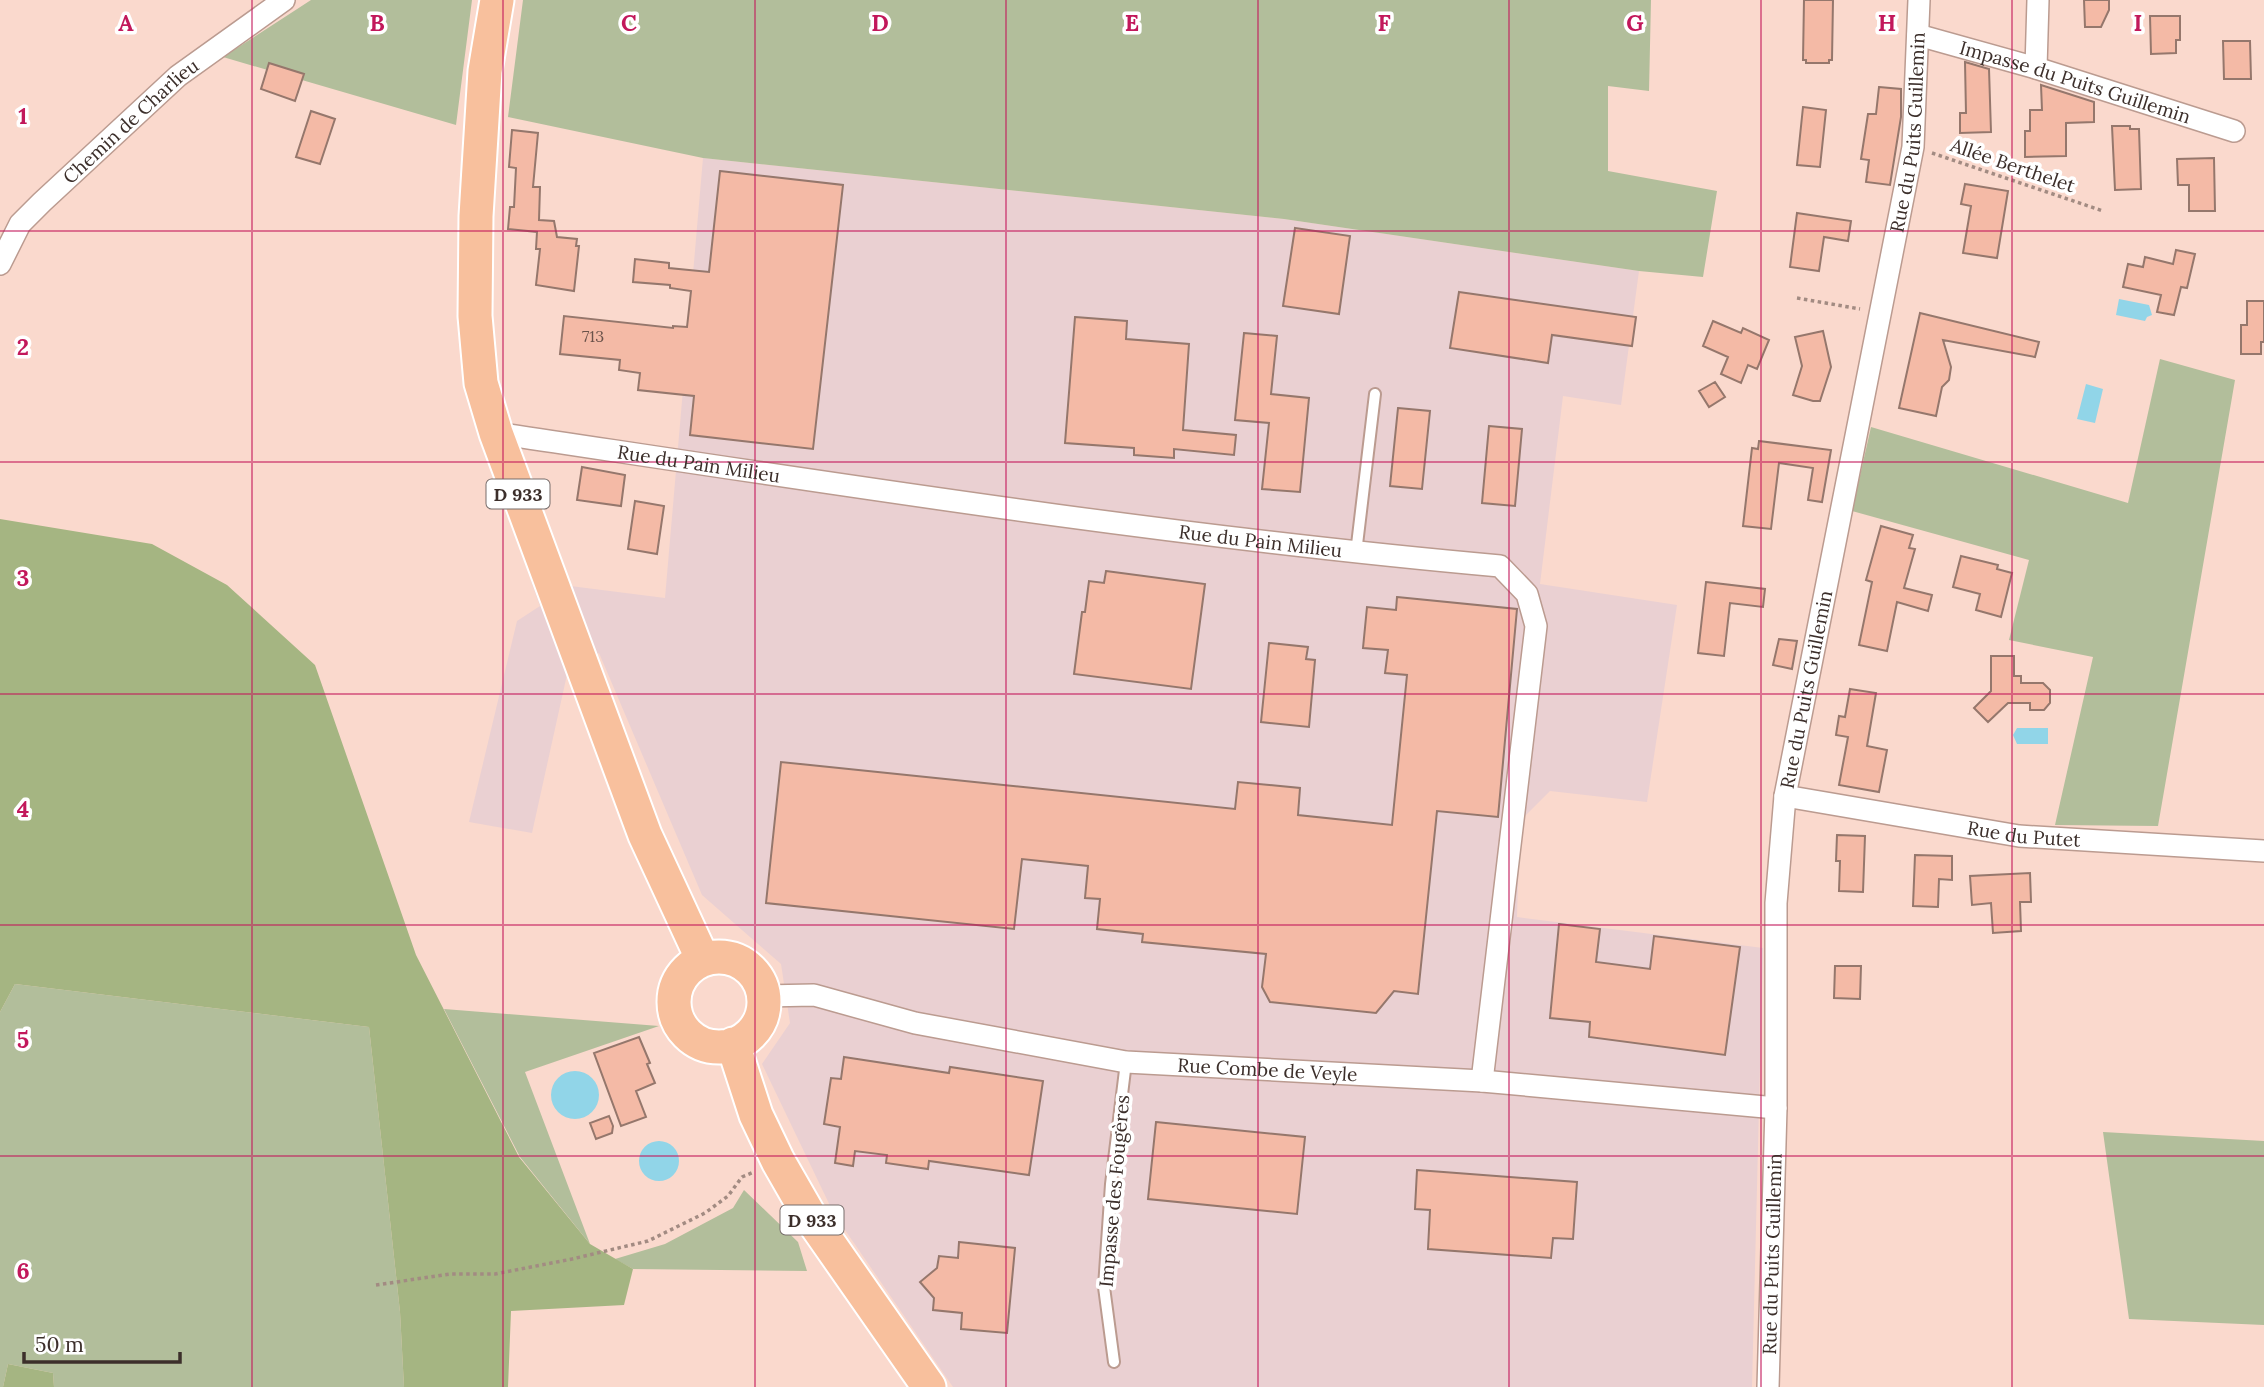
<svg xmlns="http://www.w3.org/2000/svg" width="2264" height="1387" font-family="Lora,serif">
  <rect width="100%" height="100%" fill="#fad9cd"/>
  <path fill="#ead0d2" d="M703,158L1284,219L1639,271L1621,405L1563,396L1540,584L1677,605L1647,802L1550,791L1520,821L1517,917L1763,948L1752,1387H953L834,1214L762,1064L790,1023L781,964L702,895L599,653L568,670L532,833L469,822L517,621L540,606L531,581L665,598Z"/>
  <path fill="#b2be9b" d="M311,0H472L456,125L223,57Z
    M523,0H1651L1649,91L1608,86V171L1717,191L1703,277L1639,271L1284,219L703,158L508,117Z
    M2160,359L2235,380L2158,826L2055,825L2093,657L2009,640L2029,560L1852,511L1871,427L2128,503Z
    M15,984L369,1027L400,1312L404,1387H54L53,1373L8,1364L3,1387H0V1012Z
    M444,1009L659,1026L525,1072L590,1244L520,1157Z
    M2103,1132L2264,1141V1325L2129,1319Z
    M744,1190L798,1242L807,1271L633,1269L615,1259L665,1244L733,1208Z"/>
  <path fill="#a5b582" d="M0,519L152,544L227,585L315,665L416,955L519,1157L590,1244L633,1269L624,1305L511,1311L508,1387H404L400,1312L369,1027L15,984L0,1012Z
    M8,1364L53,1373L54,1387H3Z"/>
  <path fill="#91d5e8" d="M2119,299L2149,305L2152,315L2147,317L2145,321L2116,315Z
    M2086,384L2103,389L2095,423L2077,419Z
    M2017,728H2048V744H2017L2013,735Z
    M551 1095a24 24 0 1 1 48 0a24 24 0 1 1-48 0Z
    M639 1161a20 20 0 1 1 40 0a20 20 0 1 1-40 0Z"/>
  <path fill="#f4baa6" stroke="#95776c" stroke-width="2" d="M1804,0H1833L1832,60H1829V63H1806V60H1803Z
    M2084,0H2109V10L2101,27H2085Z
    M2150,16H2180V40H2176V53L2151,54Z
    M2223,41H2250L2251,79H2224Z
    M1965,62L1989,69L1991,132L1960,133V113H1966Z
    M269,63L304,74L295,101L261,89Z
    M2041,85L2094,102V122L2066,123V156L2025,157V131H2030V110H2042Z
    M1879,87L1901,89V117L1890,185L1866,182L1869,160L1861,159L1868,114H1876Z
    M1803,107L1826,110L1820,167L1797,165Z
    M311,111L335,119L320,164L296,157Z
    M2112,126H2130V129H2139L2141,189L2115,190Z
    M512,130L538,133L533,187H540L539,220L554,221L557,237L577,239L576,246H579L574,291L536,285L540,249H536L537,232L508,229L510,207H514L516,168L509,167Z
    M2214,158L2215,211H2189V185H2178L2177,159Z
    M720,171L843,185L813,449L690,435L694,396L638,390L640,373L619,370L620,360L560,354L564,316L673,328V326L687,327L691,291L670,288V285L633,282L635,259L669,263V268L709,272Z
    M1965,184L2008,191L1997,258L1963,253L1971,206L1961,204Z
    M1797,213L1851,221L1848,241L1824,237L1819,271L1790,267Z
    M1295,228L1350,236L1339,314L1283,306Z
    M2176,250L2195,254L2187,288L2181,287L2174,315L2157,312L2161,295L2123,287L2128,264L2143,267L2145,257L2173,264Z
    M1459,292L1636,317L1632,346L1552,335L1548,363L1450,348Z
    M2247,301H2264V342H2261V354H2241V325H2247Z
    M1920,313L2039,342L2035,357L1943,340L1951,367L1949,380L1942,387L1936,416L1899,408Z
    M1075,317L1127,321L1126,339L1189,344L1183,430L1236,435L1234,455L1174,449V458L1134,455V448L1065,443Z
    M1713,321L1741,333L1743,328L1769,340L1757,369L1748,365L1741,383L1721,374L1728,357L1703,346Z
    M1823,331L1831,367L1820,401H1813L1793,395L1802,366L1795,337Z
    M1244,333L1277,336L1271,394L1309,398L1300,492L1262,489L1269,423L1235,420Z
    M1715,382L1725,397L1709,407L1699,391Z
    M1398,408L1430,411L1422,489L1390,486Z
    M1489,426L1522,429L1515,506L1482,503Z
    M1759,441L1831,450L1822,502L1808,500L1813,468L1779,463L1771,529L1743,526L1752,448L1758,449Z
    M582,467L625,475L621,506L577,500Z
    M635,501L664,506L657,554L628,549Z
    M1881,526L1913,535L1909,548L1915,549L1904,588L1932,595L1928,611L1897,602L1887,651L1859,645L1872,582L1866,580Z
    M1961,556L1998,565L1997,569L2012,573L2001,617L1976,610L1980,594L1953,587Z
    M1106,571L1205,584L1191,689L1074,674L1082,612H1085L1089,581L1104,583Z
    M1706,582L1765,589L1763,607L1730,603L1724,656L1698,653Z
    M1397,597L1517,609L1498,817L1437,811L1418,994L1394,991L1376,1013L1270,1002L1262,987L1266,954L1142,942L1143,934L1097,929L1100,899L1085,898L1088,866L1022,859L1014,929L766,903L781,762L1235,809L1238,782L1300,788L1298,815L1392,825L1407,675L1385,673L1388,650L1363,648L1367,607L1396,610Z
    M1779,639L1797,641L1792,669L1773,665Z
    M1269,643L1308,647L1306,659L1315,660L1309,727L1261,722Z
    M1991,656H2014V676H2021V683H2043L2050,690V703L2044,710H2030V703H2008L1988,722L1974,708L1991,691Z
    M1850,689L1876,693L1867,746L1887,750L1879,792L1839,785L1848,737L1836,735L1839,716L1845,717Z
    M1837,835L1865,836L1863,892L1839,891L1840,861H1836Z
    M1915,855L1952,856V880L1939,879L1938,907L1913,906Z
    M2030,873L2031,902H2020L2021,931L1993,933L1991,903L1972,905L1970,876Z
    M1559,924L1600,929L1596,962L1650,969L1654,936L1740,947L1725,1055L1589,1037L1590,1022L1550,1018Z
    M1835,966H1861L1860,999L1834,998Z
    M639,1037L650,1063L647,1064L655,1083L636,1091L646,1117L621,1126L594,1053Z
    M844,1057L949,1073L950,1067L1043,1081L1029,1175L929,1161L928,1169L886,1163L887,1155L855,1151L853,1166L835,1163L840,1127L824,1124L831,1078L841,1079Z
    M609,1116L613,1126L612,1133L596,1139L590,1123Z
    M1156,1122L1305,1137L1297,1214L1148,1199Z
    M1417,1170L1577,1182L1573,1239L1553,1238L1551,1258L1428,1249L1430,1210L1415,1209Z
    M959,1242L1015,1248L1007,1333L961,1329L962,1313L933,1310L934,1298L920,1282L937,1268L939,1256L958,1258Z"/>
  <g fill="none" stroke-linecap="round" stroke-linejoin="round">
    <g stroke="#bb9b90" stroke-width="14">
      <path id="lane" d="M1356,553L1375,394
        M1114,1362L1104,1287L1111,1184L1126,1062"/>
    </g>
    <g stroke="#bb9b90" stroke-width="24">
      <g id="street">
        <path id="s1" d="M1918,35L2036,68L2234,131"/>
        <path d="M2036,68L2038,0"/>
        <path id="s2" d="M0,264L20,224L42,202L178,76L284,0"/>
        <path id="s3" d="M496,433C830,483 1163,536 1500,566L1527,594L1536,626L1482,1081"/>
        <path id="s4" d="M1785,796L2019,836L2264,851"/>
        <path id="s5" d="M764,996L814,995L915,1023L1126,1062L1482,1081L1776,1108"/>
        <path id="s6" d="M1768,1387L1776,1108V903L1785,796L1913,147L1919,0"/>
      </g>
    </g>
    <g stroke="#fff" stroke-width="37">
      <path id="primary" d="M497,0L485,71L476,216L475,316L481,383L496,433L645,835L703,960
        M674 1002a45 45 0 1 1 90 0a45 45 0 1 1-90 0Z
        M733,1044L756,1115L778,1161L809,1215L929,1387"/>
    </g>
    <path stroke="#a28b82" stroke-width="3.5" stroke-dasharray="3.5 3.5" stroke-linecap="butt" d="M1932,153L2103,211
      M1797,298L1860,309
      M376,1285L450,1274H495L572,1259L648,1241L705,1213L728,1196L742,1177L754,1172"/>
    <use href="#lane" stroke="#fff" stroke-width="10"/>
    <use href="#street" stroke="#fff" stroke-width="21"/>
    <use href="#primary" stroke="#f8c09d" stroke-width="33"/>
  </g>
  <path fill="none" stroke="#c2185b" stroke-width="2" stroke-opacity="0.55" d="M252,0V1387M503,0V1387M755,0V1387M1006,0V1387M1258,0V1387M1509,0V1387M1761,0V1387M2012,0V1387M0,231H2264M0,462H2264M0,694H2264M0,925H2264M0,1156H2264"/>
  <g text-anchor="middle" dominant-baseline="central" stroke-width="7" stroke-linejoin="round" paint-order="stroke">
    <g font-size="16" fill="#6a524a">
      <text x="593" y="336">713</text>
    </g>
    <g fill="#fff" stroke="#766d6b" stroke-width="2">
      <rect x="486.5" y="479.5" width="63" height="29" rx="5"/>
      <rect x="780.5" y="1205.5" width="63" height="29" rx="5"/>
    </g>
    <g font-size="18" font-weight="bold" fill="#3c2f2b">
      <text x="518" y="494">D 933</text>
      <text x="812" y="1220">D 933</text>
    </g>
    <g font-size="19" fill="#3c2f2b" stroke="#fff">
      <text stroke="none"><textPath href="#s1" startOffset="164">Impasse du Puits Guillemin</textPath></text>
      <text stroke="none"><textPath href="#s2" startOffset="196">Chemin de Charlieu</textPath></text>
      <text stroke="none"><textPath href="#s6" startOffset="1267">Rue du Puits Guillemin</textPath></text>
      <text transform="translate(2013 165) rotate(19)">Allée Berthelet</text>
      <text stroke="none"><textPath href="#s3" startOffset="205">Rue du Pain Milieu</textPath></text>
      <text stroke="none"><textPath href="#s3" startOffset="772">Rue du Pain Milieu</textPath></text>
      <text stroke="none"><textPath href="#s6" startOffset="700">Rue du Puits Guillemin</textPath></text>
      <text stroke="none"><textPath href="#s4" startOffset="242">Rue du Putet</textPath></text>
      <text stroke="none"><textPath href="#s5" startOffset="511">Rue Combe de Veyle</textPath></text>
      <text transform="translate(1114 1191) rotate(-85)">Impasse des Fougères</text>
      <text stroke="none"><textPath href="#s6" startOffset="133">Rue du Puits Guillemin</textPath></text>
    </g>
  </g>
  <g font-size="23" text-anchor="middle" font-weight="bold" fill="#c2185b" stroke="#fff" stroke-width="7" stroke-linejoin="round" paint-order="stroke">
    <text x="126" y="31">A</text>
    <text x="377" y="31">B</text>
    <text x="629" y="31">C</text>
    <text x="880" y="31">D</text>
    <text x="1132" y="31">E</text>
    <text x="1384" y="31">F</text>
    <text x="1635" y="31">G</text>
    <text x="1887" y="31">H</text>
    <text x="2138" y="31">I</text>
    <text x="23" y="124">1</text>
    <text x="23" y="355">2</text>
    <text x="23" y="586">3</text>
    <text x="23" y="817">4</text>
    <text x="23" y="1048">5</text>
    <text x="23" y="1279">6</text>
  </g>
  <path d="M24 1352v10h156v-10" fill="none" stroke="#3c2f2b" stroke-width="3.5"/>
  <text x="35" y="1352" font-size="21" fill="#3c2f2b" stroke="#ffffff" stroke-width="5" paint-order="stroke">50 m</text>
</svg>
